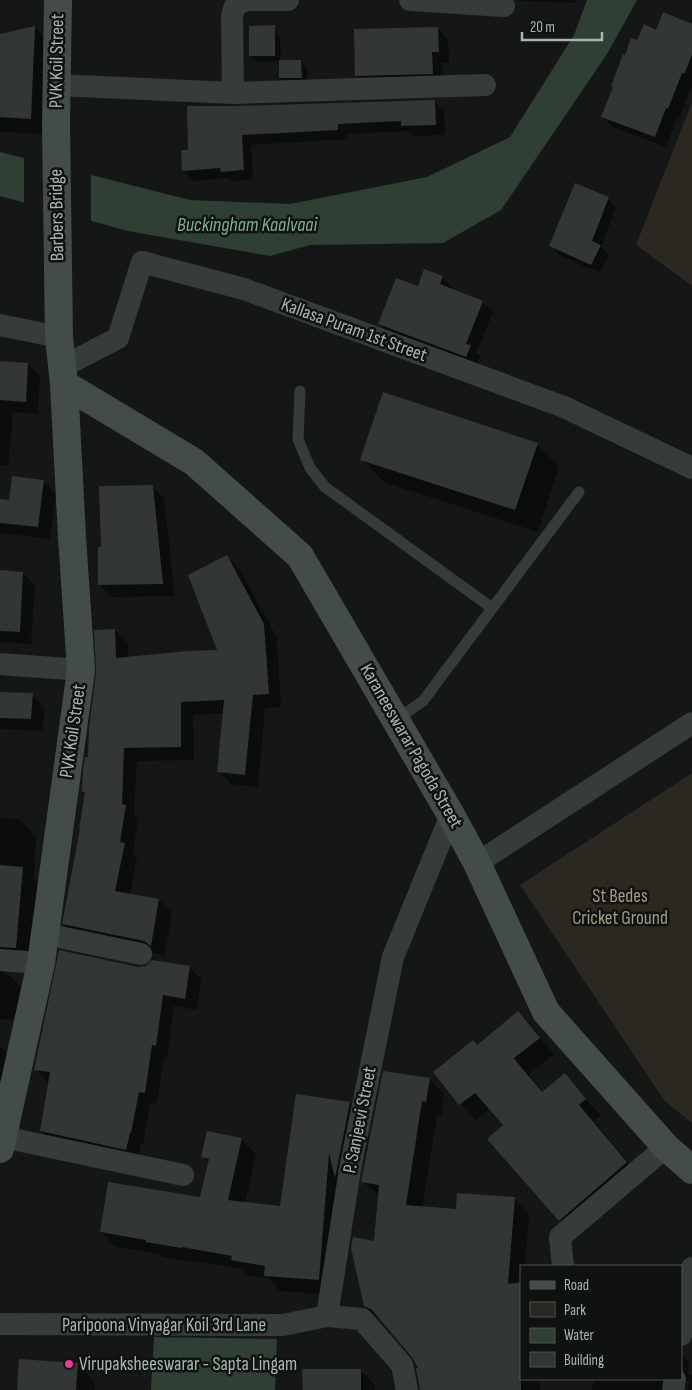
<svg xmlns="http://www.w3.org/2000/svg" width="692" height="1390" font-family="'Sofia Sans Condensed',sans-serif">
  <rect width="100%" height="100%" fill="#151717"/>
  <path fill="#2a2821" d="M692,102V286L636,245Z
    M692,773V1123L664,1100L520,885Z"/>
  <path fill="#2f3f33" d="M587,0H637L607,54L501,210L443,243L310,245L270,256L128,231L0,196V152L190,200L290,204L427,177L510,137L574,35Z
    M154,1337L277,1339L275,1390H151Z"/>
  <path fill="#151717" d="M24,155L91,172V223L24,204Z"/>
  <path fill="#0007" d="M516,0H575L578,3L519,1Z
    M692,26V85L679,119L677,118L666,147L613,127L603,117L624,56H626L638,42L657,32Z
    M35,27L51,43L47,134L0,132V35Z
    M438,29L448,39L449,63H442L444,84L367,86L356,75Z
    M274,31L280,37L281,62L301,61L307,67V83L286,84L280,78V61L257,62L251,56Z
    M434,101L444,111L445,135L412,136L407,131L347,134V139L251,145L253,180L232,181L228,178L193,181L183,171L189,151L188,107Z
    M608,199L616,207L601,247L609,255L600,273L559,255L551,246Z
    M442,277L452,287L451,290L483,302L493,312L476,353L480,356L476,366L389,334L379,324L419,288Z
    M0,362L28,364L40,376L38,414L13,412L8,466L0,465Z
    M537,444L559,466L538,532L384,482L362,459Z
    M43,481L56,494L50,539L0,533V501L10,502Z
    M152,486L164,498L175,596L112,597L99,585L103,548Z
    M227,557L240,570L277,638L281,707L265,708L258,787L231,784L218,771L224,713L193,715L194,760L137,761L134,815L138,819L133,853L137,857L130,895L159,900L172,913L164,957L158,954L76,937L63,924L81,829L86,794L83,791L115,630L128,643V658L219,651Z
    M0,572L22,573L35,585L31,644L0,642Z
    M0,693L32,695L44,707L43,731L0,729Z
    M0,818L19,819L36,836L34,879L40,885L32,962L6,969L4,974L9,975L25,992L22,1021L0,1019Z
    M189,967L201,979L197,1010L174,1006L167,1057H164L157,1104L150,1103L143,1144H141L138,1161L53,1143L41,1131L50,1082L47,1081L35,1069L138,968Z
    M518,1013L533,1029L554,1054L529,1074L531,1078L543,1093L564,1075L601,1115L594,1121L642,1179L575,1236L559,1220L505,1126L490,1109L476,1120L460,1104L477,1046Z
    M0,1047L17,1063L15,1082L0,1079Z
    M429,1080L444,1094L441,1116L437,1115L422,1208L457,1211L514,1198L529,1213L525,1266H521V1379H540V1390H420V1369L413,1356L384,1323L365,1306L375,1242L380,1197L363,1182Z
    M350,1103L364,1118L334,1295L280,1291L268,1278L247,1275L242,1269L196,1261V1262L162,1257L159,1254L116,1247L101,1232L201,1199L210,1164L203,1157L241,1139L256,1154L245,1203L281,1207Z
    M681,1337L683,1339V1356L690,1363L688,1374L692,1375V1390H687L690,1380L680,1385L677,1390H592L594,1379H681Z
    M78,1365L95,1382V1390H18Z
    M360,1370L375,1385V1390H304Z"/>
  <path fill="#323635" d="M663,12L692,24V54L685,73H682L668,109L666,108L655,137L601,117L613,87L611,86L623,54L625,55L631,38L637,40L644,24L656,30Z
    M275,25V56H249V26Z
    M35,26L31,119L0,117V34Z
    M438,27L439,52H432L433,74L355,76L354,29Z
    M279,60H301L302,78H279Z
    M435,100L436,125L401,126V121L338,124V130L242,135L244,170L221,172L220,168L182,171L181,150H188L187,106H233Z
    M575,183L609,197L592,241L601,245L591,265L549,246Z
    M424,269L443,276L440,284L483,301L466,344L471,345L466,357L378,324L396,278L418,286Z
    M0,361L28,363L26,402L0,400Z
    M383,392L538,443L515,510L360,460Z
    M12,476L44,480L38,527L0,523V499L9,500Z
    M153,485L163,584L98,585V547H101L99,486Z
    M227,555L264,624L269,694L253,695L245,775L217,772L224,700L181,702V747L124,748L122,804L126,805L120,842L125,843L115,891L159,899L151,946L144,941L62,924L80,829H79L85,792H82L83,769L85,757H88L89,728L96,672L94,630L115,629L116,658L188,651L217,650L188,575Z
    M0,570L23,572L20,632L0,631Z
    M0,692L33,693L31,719L0,718Z
    M0,865L23,867L16,948L0,947Z
    M59,950L138,967L146,966L152,960L190,966L185,999L163,995L156,1046L152,1045L145,1093L139,1092L131,1133H130L126,1150L40,1131L50,1072L34,1070Z
    M518,1011L540,1038L514,1058L516,1061L542,1092L565,1073L586,1099L579,1105L627,1162L559,1221L487,1139L503,1125L475,1093L459,1105L433,1072L473,1040L477,1045Z
    M383,1071L430,1078L426,1102L422,1101L406,1205L456,1209L457,1193L515,1197L508,1284L521,1282V1390H420L416,1368H418L412,1357L372,1310L364,1306L351,1248L353,1237L374,1241L379,1185L361,1182Z
    M296,1094L350,1102L335,1178L329,1153L319,1280L264,1276L265,1266L231,1260L232,1256L182,1247L181,1248L146,1242V1240L100,1232L108,1182L200,1197L209,1159L201,1157L207,1131L242,1138L228,1200L280,1206Z
    M19,1359L78,1363L76,1390H17Z
    M302,1369H361V1390H303Z"/>
  <g fill="none" stroke-linecap="round" stroke-linejoin="round">
    <path stroke="#363c3a" stroke-width="11" d="M300,391L298,439L310,468L325,487L492,608
      M396,720L423,701L579,492"/>
    <path stroke="#363c3a" stroke-width="22" d="M410,0L504,6
      M57,85L233,93L485,85
      M233,93L232,16L235,6L245,0H288
      M0,325L59,337
      M62,367L118,338L142,262L244,289L564,407L692,468
      M0,664L81,670
      M477,863L692,723
      M45,934L141,954
      M0,960L41,963
      M3,1137L183,1175
      M563,1266L560,1237L666,1147
      M0,1324L283,1325L327,1316
      M681,1335L684,1284L692,1268
      M407,1390L402,1365L362,1319L327,1316L350,1169L393,957L451,815
      M673,1390L675,1379"/>
    <path stroke="#444c48" stroke-width="28" d="M64,384L194,462L300,556L451,815L477,863L546,1012L666,1147L692,1170
      M0,1149L41,963L81,670L72,537L64,384L59,337L56,123L58,0"/>
  </g>
  <circle fill="#ed3897" stroke="#101212" stroke-width="2" cx="69" cy="1364" r="5"/>
  <g text-anchor="middle" dominant-baseline="central" stroke-width="5" stroke-linejoin="round" paint-order="stroke">
    <g font-size="19" fill="#a7b7af" stroke="#101212">
      <text transform="translate(57 61) rotate(-89)">PVK Koil Street</text>
      <text transform="translate(57 215) rotate(-91)">Barbers Bridge</text>
      <text transform="translate(354 330) rotate(20)">Kallasa Puram 1st Street</text>
      <text transform="translate(73 731) rotate(-82)">PVK Koil Street</text>
      <text transform="translate(411 746) rotate(60)">Karaneeswarar Pagoda Street</text>
      <text transform="translate(360 1120) rotate(-79)">P. Sanjeevi Street</text>
      <text x="164" y="1325">Paripoona Vinyagar Koil 3rd Lane</text>
    </g>
    <g font-size="19" fill="#a19d7f" stroke="#101212">
      <text x="620" y="896">St Bedes<tspan x="620" dy="22">Cricket Ground</tspan></text>
    </g>
    <g font-size="19" fill="#a7b7af" stroke="#101212" text-anchor="start">
      <text x="79" y="1364">Virupaksheeswarar - Sapta Lingam</text>
    </g>
    <g font-size="20" font-style="italic" fill="#7fb18d" stroke="#101212">
      <text x="247" y="225">Buckingham Kaalvaai</text>
    </g>
  </g>
  <rect x="520" y="1265" width="162" height="115" fill="#101212" stroke="#4c5451"/>
  <rect x="530" y="1281" width="25" height="8" fill="#444c48" stroke="#4c5451"/>
  <text x="564" y="1290" font-size="15" fill="#a7b7af">Road</text>
  <rect x="530" y="1302" width="25" height="15" fill="#2a2821" stroke="#4c5451"/>
  <text x="564" y="1315" font-size="15" fill="#a7b7af">Park</text>
  <rect x="530" y="1328" width="25" height="15" fill="#2f3f33" stroke="#4c5451"/>
  <text x="564" y="1340" font-size="15" fill="#a7b7af">Water</text>
  <rect x="530" y="1352" width="25" height="15" fill="#323635" stroke="#4c5451"/>
  <text x="564" y="1365" font-size="15" fill="#a7b7af">Building</text>
  <path d="M522 32v8h80v-8" fill="none" stroke="#a7b7af" stroke-width="2.5"/>
  <text x="530" y="32" font-size="15" fill="#a7b7af" stroke="#101212" stroke-width="4" paint-order="stroke">20 m</text>
</svg>
